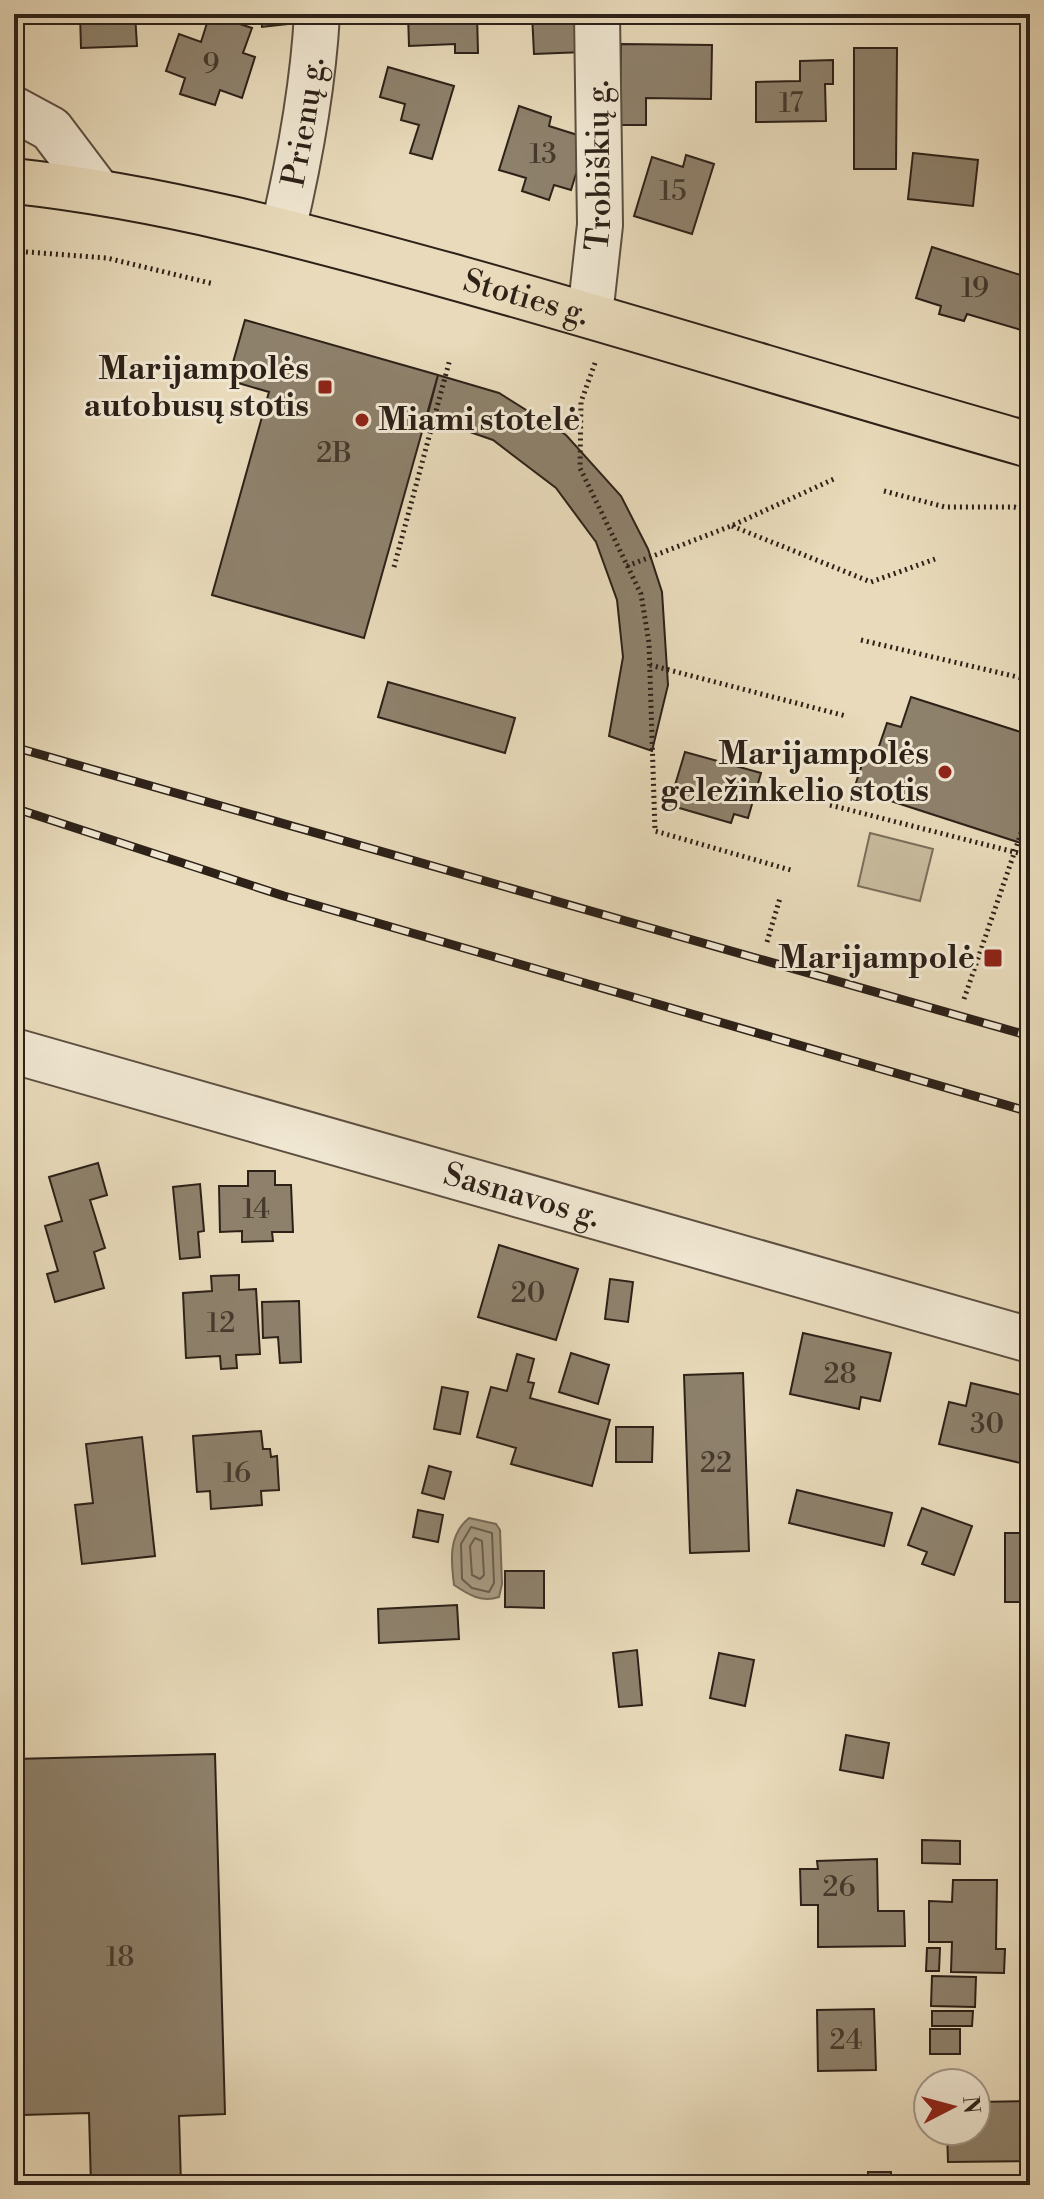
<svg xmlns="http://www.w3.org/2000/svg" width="1044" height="2199" font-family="'Libre Bodoni',serif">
  <rect width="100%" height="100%" fill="#e8daba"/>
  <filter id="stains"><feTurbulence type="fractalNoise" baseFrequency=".0025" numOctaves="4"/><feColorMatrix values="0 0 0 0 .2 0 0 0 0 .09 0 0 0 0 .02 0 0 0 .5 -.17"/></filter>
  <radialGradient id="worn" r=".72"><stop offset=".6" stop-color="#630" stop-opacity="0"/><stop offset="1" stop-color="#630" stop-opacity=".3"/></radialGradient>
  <path fill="#c8bb9e" stroke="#7a6e5b" stroke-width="2" d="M870,833L933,849L920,901L858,886Z"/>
  <path fill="#a89b83" stroke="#776a58" stroke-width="2" d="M469,1518L496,1524L500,1530L502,1584L499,1597C482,1603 469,1595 454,1585C451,1561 448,1535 469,1518Z"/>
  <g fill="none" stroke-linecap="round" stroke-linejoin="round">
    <path stroke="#6a5e4e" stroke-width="2" d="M471,1527L492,1533L494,1583L489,1592L472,1588L462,1579L461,1544Z
      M475,1538L482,1541L484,1575L480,1579L472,1575L470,1546Z"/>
  </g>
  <path fill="#8e816c" stroke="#2d2118" stroke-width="2" d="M80,14H135L137,46L81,48Z
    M261,14H286L287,24L262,27Z
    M408,14H477L478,53H455V44L409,46Z
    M532,14H582L584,52L534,54Z
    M221,18L252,28L243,53L255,57L242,98L220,90L215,105L180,94L185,78L166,71L179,34L201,42L208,20L219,24Z
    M621,44L712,45L711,99L646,98V125H620Z
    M854,48H897L896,169H854Z
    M833,60V84H825L826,121L756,122V82L800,81V61Z
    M388,67L454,86L432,159L410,153L419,125L401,120L405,104L380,97Z
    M519,106L551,117L549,126L587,138L571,190L554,185L549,200L522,191L526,178L499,170Z
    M913,153L978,160L973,206L908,199Z
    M686,155L714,164L692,234L634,216L652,157L683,167Z
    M932,247L1030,278L1028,332L967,314L964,321L939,314L941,306L916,298Z
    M245,320L438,375L364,638L212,595L269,392L228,380Z
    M438,375L499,393L566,435L621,496L648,549L662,592L668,685L652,751L609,736L623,657L617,600L596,542L556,488L493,440L427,417Z
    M388,682L515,718L505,753L378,717Z
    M911,697L1030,735V846L854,789L866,752L876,755L887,723L901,727Z
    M685,752L761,773L748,818L734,814L731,823L669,805Z
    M98,1163L107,1195L90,1200L105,1248L94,1252L104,1288L55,1302L47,1274L58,1271L45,1226L62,1221L49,1177Z
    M248,1171H275V1185H291L293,1232H272L273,1241L242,1242V1231L220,1232L219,1186H248Z
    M200,1184L204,1231L198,1232L200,1257L180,1259L173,1187Z
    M499,1245L578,1269L556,1340L478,1317Z
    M239,1275V1290L256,1289L260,1354L236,1355L237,1368L221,1369L220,1356L186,1358L183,1293L212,1291L211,1276Z
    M610,1279L633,1282L628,1322L605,1319Z
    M299,1301L301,1362L280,1363L278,1337L263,1338L262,1302Z
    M803,1333L891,1353L880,1401L861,1397L859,1409L790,1394Z
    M571,1353L609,1365L598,1404L559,1392Z
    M517,1354L534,1359L528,1382L534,1383L530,1398L610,1420L592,1486L511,1464L516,1448L477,1437L491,1387L507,1391Z
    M743,1373L749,1551L690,1553L684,1375Z
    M971,1383L1030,1397V1441L1025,1464L939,1444L949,1402L966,1406Z
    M442,1387L468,1392L460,1434L434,1429Z
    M14,1402H19L15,1431H14Z
    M616,1427H653L652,1462H616Z
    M261,1431L263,1449H270L271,1457L277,1456L279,1490L261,1491L262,1505L211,1509L210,1491L197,1492L193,1436Z
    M142,1437L155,1556L82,1564L75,1505L93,1503L86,1444Z
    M429,1466L451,1472L444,1499L422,1493Z
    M797,1490L892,1513L884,1546L789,1523Z
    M922,1508L972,1526L954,1575L922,1564L927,1552L908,1545Z
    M418,1510L443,1515L438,1542L413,1537Z
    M1005,1533H1030V1602H1005Z
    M505,1571H544V1608L505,1607Z
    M14,1586H20L21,1607L14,1608Z
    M457,1605L459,1639L379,1643L378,1609Z
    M637,1650L642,1705L619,1707L613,1653Z
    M719,1653L754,1660L745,1706L710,1698Z
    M846,1735L889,1743L883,1778L840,1770Z
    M215,1754L225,2114L179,2116L181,2185H91L89,2113L23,2115L14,1759Z
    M922,1840L960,1841V1864L922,1863Z
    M877,1859L878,1911H904L905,1946L818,1947V1905H801L800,1869H818L817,1861Z
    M953,1880H997L996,1949H1005L1004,1973L951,1972L952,1942H929V1901L952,1902Z
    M927,1948H940L939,1971H926Z
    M932,1976L976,1977L975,2007L931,2006Z
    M874,2009L876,2070L818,2071L817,2010Z
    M932,2011H973L972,2026H932Z
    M930,2029H960V2054H930Z
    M1030,2101V2161L948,2162L947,2131H976V2102Z
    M868,2172H891V2185H868Z
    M1022,2177H1030V2185H1021Z"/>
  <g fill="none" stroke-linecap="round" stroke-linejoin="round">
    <g stroke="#5c4f40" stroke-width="48">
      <g id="minor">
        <path d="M14,109L51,129L97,190"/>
        <path id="s1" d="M283,230C300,158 313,88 317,14"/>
        <path id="s2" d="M590,315L600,225L597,14"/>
        <path id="s3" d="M14,1051L1030,1340"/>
      </g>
    </g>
    <g stroke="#2d2118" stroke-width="48">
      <g id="primary">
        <path id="s4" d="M14,181C163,197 305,236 450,276C644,330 836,390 1030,445"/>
      </g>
    </g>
    <path stroke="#2d2118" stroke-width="5" stroke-dasharray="2 4" stroke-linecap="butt" d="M14,251L107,258L214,284
      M595,363L581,402L580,468L641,594L649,643L655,831L794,871
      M884,491L945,507H1014L1030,511
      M732,526L871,582L935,559
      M627,566L731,526L836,478
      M394,567L450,359
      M861,640L1030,680
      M650,665L846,716
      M830,805L1030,856
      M767,942L780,898
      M964,999L1030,807"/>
    <use href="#minor" stroke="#f0e7d2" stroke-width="44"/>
    <use href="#primary" stroke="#e8daba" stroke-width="44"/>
    <g stroke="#2d2118" stroke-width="9">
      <path id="rail" d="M14,747L1030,1036
        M14,808L284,896L1030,1112"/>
    </g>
    <use href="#rail" stroke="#f0e7d2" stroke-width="6" stroke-dasharray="18" stroke-linecap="butt"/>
  </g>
  <g fill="#8f2418" stroke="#f0e7d2" stroke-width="3">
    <rect x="317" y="379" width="16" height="16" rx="4"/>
    <circle cx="362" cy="420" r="8"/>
    <circle cx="945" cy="772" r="8"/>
    <rect x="983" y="948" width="20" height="20" rx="4"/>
  </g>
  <g text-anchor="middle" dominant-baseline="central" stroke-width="6" stroke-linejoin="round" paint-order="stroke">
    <g font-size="28" fill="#45392d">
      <text x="211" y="64">9</text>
      <text x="791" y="103">17</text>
      <text x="543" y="154">13</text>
      <text x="673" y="191">15</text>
      <text x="975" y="288">19</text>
      <text x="334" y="453">2B</text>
      <text x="256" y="1209">14</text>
      <text x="528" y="1293">20</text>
      <text x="221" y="1323">12</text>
      <text x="840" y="1374">28</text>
      <text x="987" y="1424">30</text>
      <text x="716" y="1463">22</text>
      <text x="237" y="1473">16</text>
      <text x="839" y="1887">26</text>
      <text x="120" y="1957">18</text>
      <text x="846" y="2040">24</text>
    </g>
    <g font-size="32" fill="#2d2118" stroke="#f0e7d2">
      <text stroke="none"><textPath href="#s1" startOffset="110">Prienų g.</textPath></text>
      <text stroke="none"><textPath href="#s2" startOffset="150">Trobiškių g.</textPath></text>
      <text stroke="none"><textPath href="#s4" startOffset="526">Stoties g.</textPath></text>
      <text stroke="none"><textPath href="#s3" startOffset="528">Sasnavos g.</textPath></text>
    </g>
    <g font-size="32" font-weight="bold" fill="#2d2118" stroke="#f0e7d2" text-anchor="end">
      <text x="309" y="369">Marijampolės<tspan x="309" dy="37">autobusų stotis</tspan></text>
      <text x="378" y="420" text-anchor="start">Miami stotelė</text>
      <text x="929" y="754">Marijampolės<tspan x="929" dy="37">geležinkelio stotis</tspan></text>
      <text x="975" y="958">Marijampolė</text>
    </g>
  </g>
  <rect width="1044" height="2199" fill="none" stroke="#e8daba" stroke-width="48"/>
  <rect x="16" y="16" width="1012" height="2167" fill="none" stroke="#2d2118" stroke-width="4"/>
  <rect x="24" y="24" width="996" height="2151" fill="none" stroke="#2d2118" stroke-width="2"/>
  <g transform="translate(952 2107) rotate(84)"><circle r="38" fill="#f0e7d2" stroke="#a29888" stroke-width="2"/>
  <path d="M0-6L14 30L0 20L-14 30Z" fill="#8f2418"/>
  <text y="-12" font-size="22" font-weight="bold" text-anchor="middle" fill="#2d2118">N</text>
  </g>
  <rect width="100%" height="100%" filter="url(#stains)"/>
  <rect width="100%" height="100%" fill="url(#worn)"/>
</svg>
